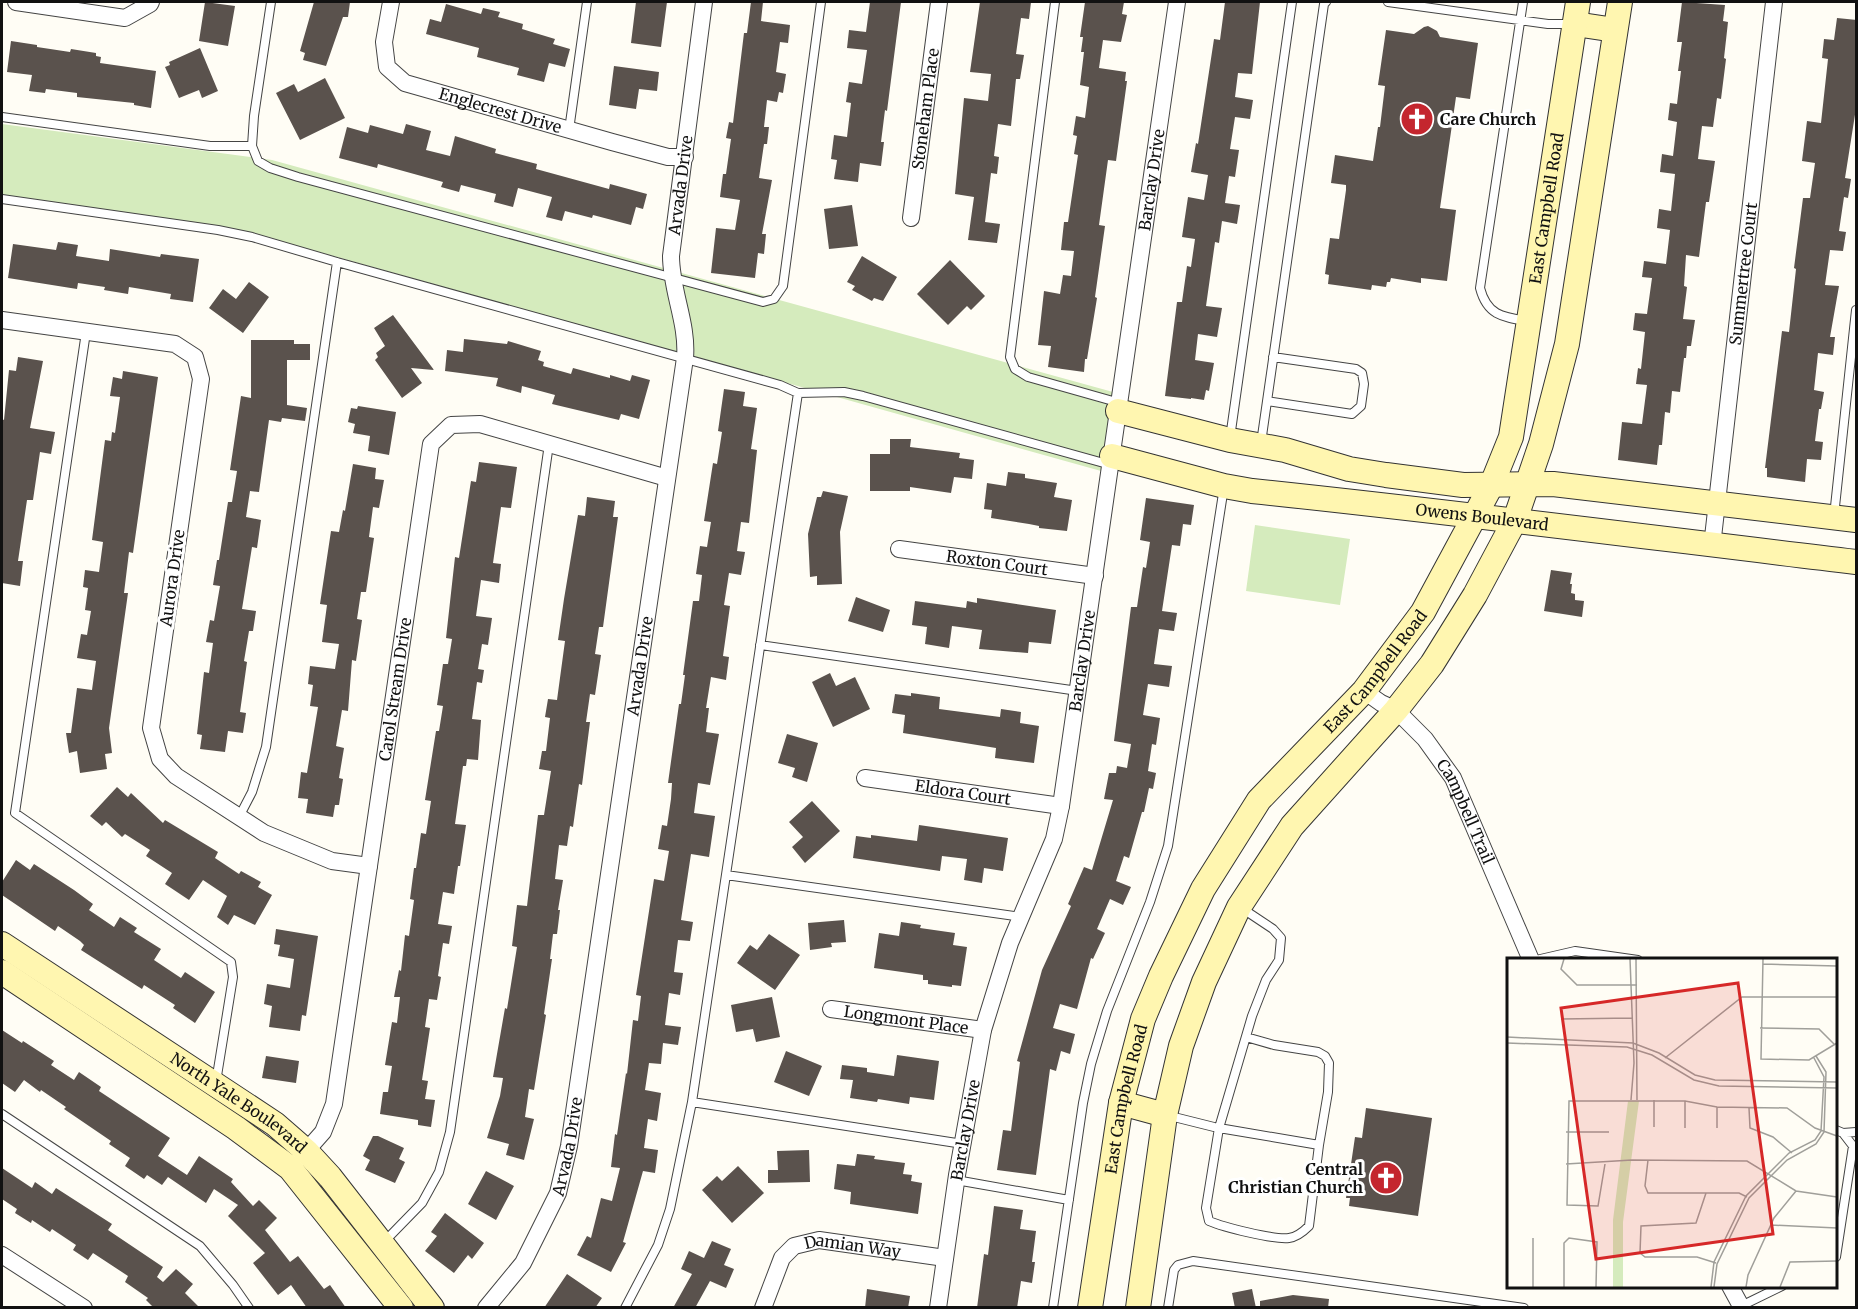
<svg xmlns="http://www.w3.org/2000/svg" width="1858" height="1309" font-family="Merriweather,serif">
  <rect width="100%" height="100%" fill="#fffdf5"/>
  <path fill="#d5ebbd" d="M2,124L272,160L1113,392L1101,471L244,231L2,197Z
    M1255,525L1350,539L1340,605L1246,591Z"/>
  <path fill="#5a524d" d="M205,2L235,6L228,46L199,41Z
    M314,2H350L348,17H343L326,66L303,60L305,53L300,51Z
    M636,2H667L661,47L631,43Z
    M751,2H763L761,21L790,25L788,43L780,42L776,72L786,74L783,93L779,92L777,102L767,100L764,127H769L767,144H764L759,178L772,180L762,234H766L764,254L758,253L755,278L711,273L716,228L735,230L740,200L720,197L723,174H726L731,139L726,138L729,122L733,123L744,33H747Z
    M870,2H901L887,111L885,110L881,142H884L881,166L860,163L858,182L834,179L837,160L831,159L834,135L847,137L851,103L846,102L849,82L862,84L867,50L847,48L849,30L866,32Z
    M980,2H1031L1029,19L1021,18L1016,54L1024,55L1020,79H1016L1011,126L998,124L994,156L999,157L997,174L991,173L985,222L1000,224L997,243L968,240L974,197L955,194L964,98L988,101L991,74L970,72Z
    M1085,2H1124L1122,14L1127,15L1121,42L1103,40L1099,68L1126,72L1125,81H1127L1116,161L1108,160L1099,225L1105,226L1095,297L1097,298L1087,359H1085L1084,372L1048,367L1051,346L1038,345L1044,291L1060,294L1063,275L1071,276L1074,251L1061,250L1064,222H1068L1078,155L1074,154L1077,136L1073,135L1076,116L1085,118L1089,87L1080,85L1084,52H1081L1083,37H1080Z
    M1225,2H1260L1252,74L1238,73L1235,97L1253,100L1250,119L1235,117L1230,149L1239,150L1235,177L1229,176L1225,203L1240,205L1237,224L1222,221L1219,243L1215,242L1206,306L1222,308L1217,337L1198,334L1195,360L1214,363L1209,391L1206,390L1204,400L1191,398V399L1165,396L1177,302H1182L1187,266L1191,267L1195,239L1182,237L1188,197L1204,200L1208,175L1191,172L1196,143L1198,144L1214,39L1220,40Z
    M1682,2L1725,5L1723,21L1728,22L1724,58L1726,59L1721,99L1717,98L1713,127L1702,126L1698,159L1715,161L1709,202H1706L1699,257L1686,255L1684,286L1687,287L1683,319L1695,320L1691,346H1687L1686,358H1684L1680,392L1672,391L1670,413L1665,412L1662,445H1659L1657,465L1618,460L1622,422L1642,424L1647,385L1636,384L1638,368L1641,369L1645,332L1633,330L1635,313L1647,314L1652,278L1642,277L1644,261L1666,264L1670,230L1657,228L1659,209L1671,211L1675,174L1660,172L1662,154L1673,156L1677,122L1668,120L1670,103L1677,104L1681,71H1678L1682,42H1677Z
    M446,4L481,14L483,8L500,12L498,17L523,24L522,29L555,39L553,44L570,49L565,67L549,63L544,82L517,75L519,68L477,57L479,48L426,34L430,19L441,22Z
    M1837,18L1857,20V102L1845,178L1851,179L1848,198L1844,197L1839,231L1846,232L1843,251L1830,250L1825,285L1839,286L1830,337H1835L1833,355L1818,353L1814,390L1824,392L1821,409H1819L1815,441L1823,442L1821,460L1807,459L1805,482L1767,477V468H1765L1782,331L1789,332L1796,269L1794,268L1803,198H1810L1815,163L1802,161L1807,121L1821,123L1828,59L1822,58L1824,39L1834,40Z
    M1428,26L1437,31L1440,37L1478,43L1470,99L1456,97L1440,208L1456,210L1447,281L1421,278V283L1391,278L1390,282H1387L1386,287L1372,285L1371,290L1328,284L1329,275L1325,274L1330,238L1339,239L1346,190V185L1331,183L1335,155L1373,161L1378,127H1380L1385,86L1378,85L1386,30L1414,34L1424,27Z
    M11,41L37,45V47L70,52L71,49L96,53V56L101,57L100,63L156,71L151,108L134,105V103L77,97V93L46,89L45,93L29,91L32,75L7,72Z
    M200,48L218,91L202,98L199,90L179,98L165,67L170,65L169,62Z
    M614,66L659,72L657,91L639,89L636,109L609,105Z
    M325,78L345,118L300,140L276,93L294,84L298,92Z
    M406,124L431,131L426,150L450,156L455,136L496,149L495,153L537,164L536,169L609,189L610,184L647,194L643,209L636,207L631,225L593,215L592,218L565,211L562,221L546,217L552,197L518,188L513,207L494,202L496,194L461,185L459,192L441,187L443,182L378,164L377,168L339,158L347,127L368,133L370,125L403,134Z
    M852,205L858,246L829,249L824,209Z
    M58,242L78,245L76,256L109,261L110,249L160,257L161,254L199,259L193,302L170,299L171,294L129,287L128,294L104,290L105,287L78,283L77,289L8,278L13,244L56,250Z
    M862,256L897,277L883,301L874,298L872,301L852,290L855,286L847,282Z
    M950,260L985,296L971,310L967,306L948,325L917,294Z
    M249,282L269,297L243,333L209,308L223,289L236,299Z
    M393,315L434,370L411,368L422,383L402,398L375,360L378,357L376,353L385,346L374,328Z
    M464,339L507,344L508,341L541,351L538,360L544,362L543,366L571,374L573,368L610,378V375L630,381L632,375L650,380L639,419L621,414L619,420L552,404L555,395L522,386L521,393L496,386L498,378L445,371L447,350L463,352Z
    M251,340H294V344H310V360H287V405L307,408L305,421L282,418L281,422L269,420L259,492L250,491L246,517L261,520L257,548L252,547L242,609L256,611L253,631H249L244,661L247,662L240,712L246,713L243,733L228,731L225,752L200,749L202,735L197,734L204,672L209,673L213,643L206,642L210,620L214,621L220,586L213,585L217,560H219L228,502H232L237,471L230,470L241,396L251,398Z
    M18,357L43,361L30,428L55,432L51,454L40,452L33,500H27L18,561H23L20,586L2,583V419L4,420L9,370L16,371Z
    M123,371L158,377L133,553L129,552L124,593H128L109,728L112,753L105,754L107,769L80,773L77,751L69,753L66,733H71L77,688L92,690L96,661L77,658L81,634L87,635L91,611L85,610L88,588L83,587L85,570L99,572L103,542L92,540L105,440L111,441L112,432L115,433L120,397L110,396L113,377L122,379Z
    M724,389L745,392L743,406L757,408L751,449L757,450L749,523L741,522L737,551L745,552L741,575L729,573L724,605L730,606L723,656L729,657L726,680L711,677L706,708H709L706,732L719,734L710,785L698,783L694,813L715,816L709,857L691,854L681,920L693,922L690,941L678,940L674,972L683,973L680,995L669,993L665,1025L681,1027L678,1045L663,1043L661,1064L649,1063L645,1090L661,1093L657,1121L648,1119L644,1148L658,1150L655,1173L643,1171L623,1242L626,1243L611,1272L577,1255L587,1236L591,1238L601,1198L612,1201L620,1168L611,1167L615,1134L617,1135L626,1073L627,1074L633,1020L638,1021L641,996L636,995L654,879L664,881L669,851L658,849L662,825L667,826L671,799L672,783H668L679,704H681L685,675H683L693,601H699L702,575L696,574L700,546L707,547L711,522L704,521L713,463L717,464L722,432L718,431Z
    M358,406L396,412L389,455L368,451L370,436L353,433L355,424L348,422L351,408L357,409Z
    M890,439H911L910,447L960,453L959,458L974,460L972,479L954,477L951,493L910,487V491H870V454H890Z
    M479,462L517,467L511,508L501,507L493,563L501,564L499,583L481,580L476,616L492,618L488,645L482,644L478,669L484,670L482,683L477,682L472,719L481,720L478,760L467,759L466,766H463L455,824L466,825L460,866H458L454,894L443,892L438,924L452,926L449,944L443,943L438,976L441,977L437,1000L429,999L425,1027L430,1028L422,1080L428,1081L425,1099L435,1100L431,1127L418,1125V1120L380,1114L383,1092H388L392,1066L385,1065L392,1022L397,1023L400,997H394L399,970L401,971L405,935L409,936L414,900L410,899L414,868H416L421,833L426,834L431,801L425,800L436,731H439L443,706L437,705L443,664H448L452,639L446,638L455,557L459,558L471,481L476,482Z
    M353,464L376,468L375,479L384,480L379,508L373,507L369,537L374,538L366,592H361L357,619L362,620L356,661L352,660L348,711L342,710L336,746L344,748L339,778L343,779L339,805H335L333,817L306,813L308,799L298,798L301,772L307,773L318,707L310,706L313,685L308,684L310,666L335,669L339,644L322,642L327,605L320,604L331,531L339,532L343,510L345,511Z
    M1008,472L1025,474V478L1057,483L1054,497L1072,500L1067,531L1039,528V526L1029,524L991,518L992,510L984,509L987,483L1006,486Z
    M823,491L848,496L840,532L842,584L817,585V576L810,577L808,534L817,497H821Z
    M587,497L615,501L613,517H618L603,627H599L595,654L601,655L595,695L590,694L586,722H590L582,785L579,784L573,827L570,826L567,846L559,845L555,879L563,880L558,910H560L557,934H553L550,959H552L544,1014L546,1015L534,1090L529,1089L525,1117L534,1119L524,1160L506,1155L509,1144L487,1138L500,1096L503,1078L493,1077L505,1008L507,1009L517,947L512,946L517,905L527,906L538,815H544L551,771L539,769L542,751H546L550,718L545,717L548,699L557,700L565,641L558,640L564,599L578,515L585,516Z
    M1146,498L1194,505L1191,525L1183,524L1180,546L1172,545L1162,611L1177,613L1174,631L1159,629L1154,664L1172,666L1169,687L1148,684L1143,715L1160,718L1156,745L1152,744L1148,771L1156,773L1153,789L1149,788L1144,812H1142L1129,858L1124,856L1116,881L1131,887L1123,905L1110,899L1097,929L1105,933L1093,959L1091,958L1077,1009L1060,1004L1053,1028L1075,1034L1070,1054L1061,1051L1056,1071L1050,1069L1036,1175L997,1170L1003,1130L1011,1131L1020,1062L1017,1061L1042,970L1071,906L1068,904L1084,867L1092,870L1113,800L1104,799L1109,773H1116L1117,766L1127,768L1131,744L1114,741L1131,607H1137L1143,567L1146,568L1150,542L1140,540Z
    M1551,570L1572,573L1570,584H1572L1571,593L1575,594V600L1584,601L1582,617L1544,611Z
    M856,597L890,610L883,632L848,621Z
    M977,598L1056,610L1051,644L1029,642L1028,653L979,649L982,630L952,626L949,648L925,644L927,627L912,625L915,601L966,608L967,601L977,603Z
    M830,673L836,686L855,677L870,709L833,727L812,682Z
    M911,693L940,697L939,709L1000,717L1001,709L1021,712L1020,723L1039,726L1034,763L995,758L996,748L903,733L905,715L892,713L895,694L911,696Z
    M787,734L818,743L807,782L792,777L795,768L778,763Z
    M117,787L128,797L131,793L163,823L165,820L218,852L215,858L239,874L241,871L261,882L258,887L272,895L255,925L234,915L228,925L217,917L227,896L203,880L189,900L165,884L172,873L146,856L150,850L125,834L122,837L106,822L102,826L90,816Z
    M812,801L840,831L805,863L792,847L803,837L789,822Z
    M919,825L1008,838L1003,871L984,868L982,883L964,880L967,859L942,856L940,871L853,858L856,836L871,838V835L917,841Z
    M16,860L30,870L34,864L74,890L93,904L89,910L114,927L120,917L137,928L134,932L161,949L154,960L181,978L185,972L215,992L195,1023L173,1008L175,1005L144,985L142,989L81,950L84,945L80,941L58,926L55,931L2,895V882Z
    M844,920L846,942L831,943L832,947L810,950L808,923Z
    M901,922L921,925L920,928L955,933L953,945L967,947L961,986L952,985V987L928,984V980H923V975L874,968L879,933L899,936Z
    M276,929L318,936L306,1016L302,1015L300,1031L269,1027L272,1006L264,1004L267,984L290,988L294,959L278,956L280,945L274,944Z
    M769,934L800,955L775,990L737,963L750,945L757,950Z
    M772,997L780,1037L756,1042L753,1029L736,1032L731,1005Z
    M2,1030L22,1043L23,1041L54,1061L51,1065L74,1080L79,1072L101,1087L99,1091L170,1138L158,1156L187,1175L199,1156L233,1179L231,1182L253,1206L259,1200L277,1218L265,1230L290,1262L298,1256L324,1289L330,1285L346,1308H307L291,1285L278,1295L253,1263L265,1253L228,1216L238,1205L214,1189L206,1203L168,1177L162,1185L147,1175L144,1179L125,1166L130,1158L109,1144L111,1141L64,1109L66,1107L41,1090L40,1092L24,1080L15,1092L2,1083Z
    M786,1051L822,1066L809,1096L774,1082Z
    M897,1055L939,1061L934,1100L910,1097L909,1104L878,1099L877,1102L850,1098L853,1080L840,1079L842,1065L867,1068V1072L894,1076Z
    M266,1056L299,1061L296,1083L262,1078Z
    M1366,1108L1432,1118L1418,1216L1349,1206L1350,1198H1346L1355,1137L1362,1138Z
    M373,1136H378L404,1148L399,1159L405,1162L395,1183L365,1170L370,1160L363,1156Z
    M809,1150L810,1182L768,1183V1170H778L777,1151Z
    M857,1154L875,1156L874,1159L905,1163L903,1174L912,1175L911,1181L922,1183L918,1214L850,1204L851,1192L834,1189L837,1164L855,1166Z
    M738,1166L764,1193L732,1223L702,1190L717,1176L722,1181Z
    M2,1168L32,1188L35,1182L52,1194L56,1188L112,1224L108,1230L163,1267L157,1277L163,1282L176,1269L193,1284L185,1293L200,1308H154L146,1300L148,1298L125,1282L128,1276L93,1253L88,1260L73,1250L76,1245L52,1229L50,1232L32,1220L31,1223L15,1213L17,1209L2,1199Z
    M486,1171L514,1186L496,1220L468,1204Z
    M994,1206L1023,1210L1020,1229L1036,1231L1032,1262H1035L1032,1283L1021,1281L1017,1308H977L984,1254L988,1255Z
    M445,1213L484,1243L472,1259L468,1255L454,1273L425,1251L437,1236L431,1232Z
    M712,1241L731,1249L724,1265L734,1269L726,1288L710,1281L695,1308H673L692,1274L681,1269L689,1251L704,1258Z
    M567,1274L602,1298L595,1308H544Z
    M867,1289L910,1296L908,1308H865Z
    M1252,1289L1256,1308H1235L1232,1293Z
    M1293,1295L1329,1299L1328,1308H1260V1301Z"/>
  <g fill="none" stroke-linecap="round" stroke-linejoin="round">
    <g stroke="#444" stroke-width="10">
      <path id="lane" d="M271,2L254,116L252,146L258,161L270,168L298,177L763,302L774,299L783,286L821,2
        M1055,2L1010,357L1015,369L1028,377L1120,403
        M1388,2L1548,24H1571
        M1523,2L1480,288C1487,315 1502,317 1527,321
        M2,117L210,146H252
        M569,130L587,2
        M2,199L218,230L252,237L337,262L780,385L798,393
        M86,332L15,813L231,962L233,977L216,1082
        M1267,401L1352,414L1361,406L1364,384L1362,373L1356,369L1273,357
        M1230,438L1292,2
        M1261,443L1324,4L1326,2
        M1834,516L1856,310
        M760,645L1078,691
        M239,817L252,792L266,747L337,262
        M726,875L1021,917
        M1536,960L1575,951L1638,960
        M1246,1037L1274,1045L1318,1052L1325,1056L1329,1063L1328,1092L1319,1145
        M692,1102L963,1144
        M2,1114L200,1246L233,1285L249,1308
        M1166,1115L1214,1127L1219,1128L1319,1145L1309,1226C1303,1232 1297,1237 1289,1238C1274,1240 1223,1227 1209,1221L1206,1208L1219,1128L1252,1016L1266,980L1279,960L1281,938L1273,929L1240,907
        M1836,1130L1843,1133L1853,1146L1836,1257
        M1843,1133L1856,1132
        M956,1180L1069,1200
        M383,1243L422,1203L439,1172L450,1132L549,444
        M1741,1306L1782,1286
        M625,1308L658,1245L670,1209L692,1102L798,393L844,392L863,396L1111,465
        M1053,1308L1083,1103L1091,1064L1107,1011L1150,902L1168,846L1224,487
        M1168,1308L1174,1270L1178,1265L1193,1261L1524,1308"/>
    </g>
    <g stroke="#444" stroke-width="18">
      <g id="street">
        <path d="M16,2L125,18L150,4L151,2"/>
        <path id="s1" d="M391,2L384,42L387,67L405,83L612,142L668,157H685"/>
        <path id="s2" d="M911,218L939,2"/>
        <path d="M2,320L175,344L195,357L201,379L151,728L160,759L176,776L264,833L332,861L369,866"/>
        <path id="s3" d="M1712,546L1774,2"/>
        <path id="s4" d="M899,549L1095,576"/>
        <path id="s5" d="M1364,691L1381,703L1396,710L1425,739L1453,778L1531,960"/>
        <path id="s6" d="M865,778L1061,806"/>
        <path id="s7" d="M831,1009L983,1030"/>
        <path id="s8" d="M300,1158L323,1132L334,1104L431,444L451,425L480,424L667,478"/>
        <path d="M2,1255L84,1308"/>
        <path d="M1730,1286L1742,1308"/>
        <path id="s9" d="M486,1308L523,1263L558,1193L569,1146L685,358C688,323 671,291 671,256L704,2"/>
        <path id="s10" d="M763,1308L782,1258L794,1246L819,1240L945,1258"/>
        <path id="s11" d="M938,1308L957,1175L983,1030L1010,943L1054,839L1061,806L1177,2"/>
      </g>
    </g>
    <g stroke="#333" stroke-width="26">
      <g id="secondary">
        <path d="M1575,24L1615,30"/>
        <path d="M1118,411L1230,440L1285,450L1349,469L1386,475L1463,485L1553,484L1856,520"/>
        <path id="s12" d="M1112,456L1224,486L1252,491C1454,512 1655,538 1856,562"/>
        <path id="s13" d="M2,944L275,1124L306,1151L330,1177L432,1308"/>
        <path d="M2,972L236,1128L290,1168L401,1308"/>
        <path d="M1121,1103L1165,1115"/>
        <path id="s14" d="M1090,1308L1121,1103L1143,1019L1161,976L1203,889L1259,800L1364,691L1423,612L1492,484L1511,437L1578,2"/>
        <path d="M1138,1308L1165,1115L1181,1046L1204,982L1239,907L1292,826L1396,710L1432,664L1475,595L1515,520L1541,444L1567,344L1620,2"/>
      </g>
    </g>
    <use href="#lane" stroke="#fff" stroke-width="8"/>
    <use href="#street" stroke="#fff" stroke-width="16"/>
    <use href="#secondary" stroke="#fff6b0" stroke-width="24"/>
  </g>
  <defs>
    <g id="church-disc" transform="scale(1.725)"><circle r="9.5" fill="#c4262e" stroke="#fff"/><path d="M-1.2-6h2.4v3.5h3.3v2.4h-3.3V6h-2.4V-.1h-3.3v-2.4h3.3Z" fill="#fff"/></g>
  </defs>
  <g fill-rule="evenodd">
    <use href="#church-disc" x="1417" y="119"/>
    <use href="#church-disc" x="1386" y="1178"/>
  </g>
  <g text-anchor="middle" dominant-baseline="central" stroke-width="6" stroke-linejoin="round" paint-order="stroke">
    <g font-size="16" fill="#111" stroke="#fff">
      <text stroke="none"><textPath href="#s2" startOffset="110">Stoneham Place</textPath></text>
      <text stroke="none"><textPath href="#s1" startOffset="189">Englecrest Drive</textPath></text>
      <text stroke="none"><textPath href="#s11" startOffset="1152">Barclay Drive</textPath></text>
      <text stroke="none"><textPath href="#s9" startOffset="1156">Arvada Drive</textPath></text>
      <text stroke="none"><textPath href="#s14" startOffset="1220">East Campbell Road</textPath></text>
      <text stroke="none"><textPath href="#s3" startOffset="274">Summertree Court</textPath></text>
      <text stroke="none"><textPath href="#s12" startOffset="376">Owens Boulevard</textPath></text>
      <text stroke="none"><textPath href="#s4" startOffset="99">Roxton Court</textPath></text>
      <text transform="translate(172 578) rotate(-82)">Aurora Drive</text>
      <text stroke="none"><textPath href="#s11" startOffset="666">Barclay Drive</textPath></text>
      <text stroke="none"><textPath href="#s9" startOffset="670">Arvada Drive</textPath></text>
      <text stroke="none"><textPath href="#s14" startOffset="716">East Campbell Road</textPath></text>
      <text stroke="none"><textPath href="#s8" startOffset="484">Carol Stream Drive</textPath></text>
      <text stroke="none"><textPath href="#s6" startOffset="99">Eldora Court</textPath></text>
      <text stroke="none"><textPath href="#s5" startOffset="162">Campbell Trail</textPath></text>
      <text stroke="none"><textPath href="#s7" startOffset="76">Longmont Place</textPath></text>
      <text stroke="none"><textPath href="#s14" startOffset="212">East Campbell Road</textPath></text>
      <text stroke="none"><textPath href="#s13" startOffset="285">North Yale Boulevard</textPath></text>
      <text stroke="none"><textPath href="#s11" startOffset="180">Barclay Drive</textPath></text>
      <text stroke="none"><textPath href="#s9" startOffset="184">Arvada Drive</textPath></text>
      <text stroke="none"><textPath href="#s10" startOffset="130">Damian Way</textPath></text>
    </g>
    <g font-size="16" font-weight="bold" fill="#111" stroke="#fff" text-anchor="start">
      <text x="1440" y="119">Care Church</text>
      <text x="1363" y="1169" text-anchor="end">Central<tspan x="1363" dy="18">Christian Church</tspan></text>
    </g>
  </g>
  <g transform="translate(1507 958)">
    <rect width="330" height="330" fill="#fffdf5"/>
    <path d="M121,143H132L116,264V329H106V262Z" fill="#d5ebbd"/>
    <path fill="none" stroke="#a09f9a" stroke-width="1.5" d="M57,1L54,11L70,27H130M123,1L127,105L124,142M129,1L130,142M256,1L254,101L302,102L330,85M256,6L330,8M54,61L126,60M253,70L312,71L327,86M0,79L126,85L152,95L188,117L208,122L330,124M0,85L120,89L145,97L187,122L212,128L330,130M158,100L235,39H330M147,142V169M210,149V170M242,150L243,170L266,179L285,195M178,170V143M59,174H102M141,202L138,228L141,235H232L240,239M59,206L125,202L240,203L289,233L330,239M98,206L91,248L60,247L62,143H178L210,149L280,150L308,170L330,178M199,235L189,265L134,268L133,295L138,299H190L209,305M264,267L330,270M26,280V329M57,329V285L62,280L90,284L89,329M204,329L207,304L239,238L282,195L308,182L314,173L317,119L307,100M207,329L210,306L242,240L280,202L309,186L317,174L319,114L309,98M239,329L241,317L267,260L289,233M273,329L283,304L330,303"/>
    <path fill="#d62828" fill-opacity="0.15" stroke="#d62828" stroke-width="3" d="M231,25L266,276L89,301L54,50Z"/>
    <rect width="330" height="330" fill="none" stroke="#111" stroke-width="3"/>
  </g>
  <rect width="1858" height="1309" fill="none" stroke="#111111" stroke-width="6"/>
</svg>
